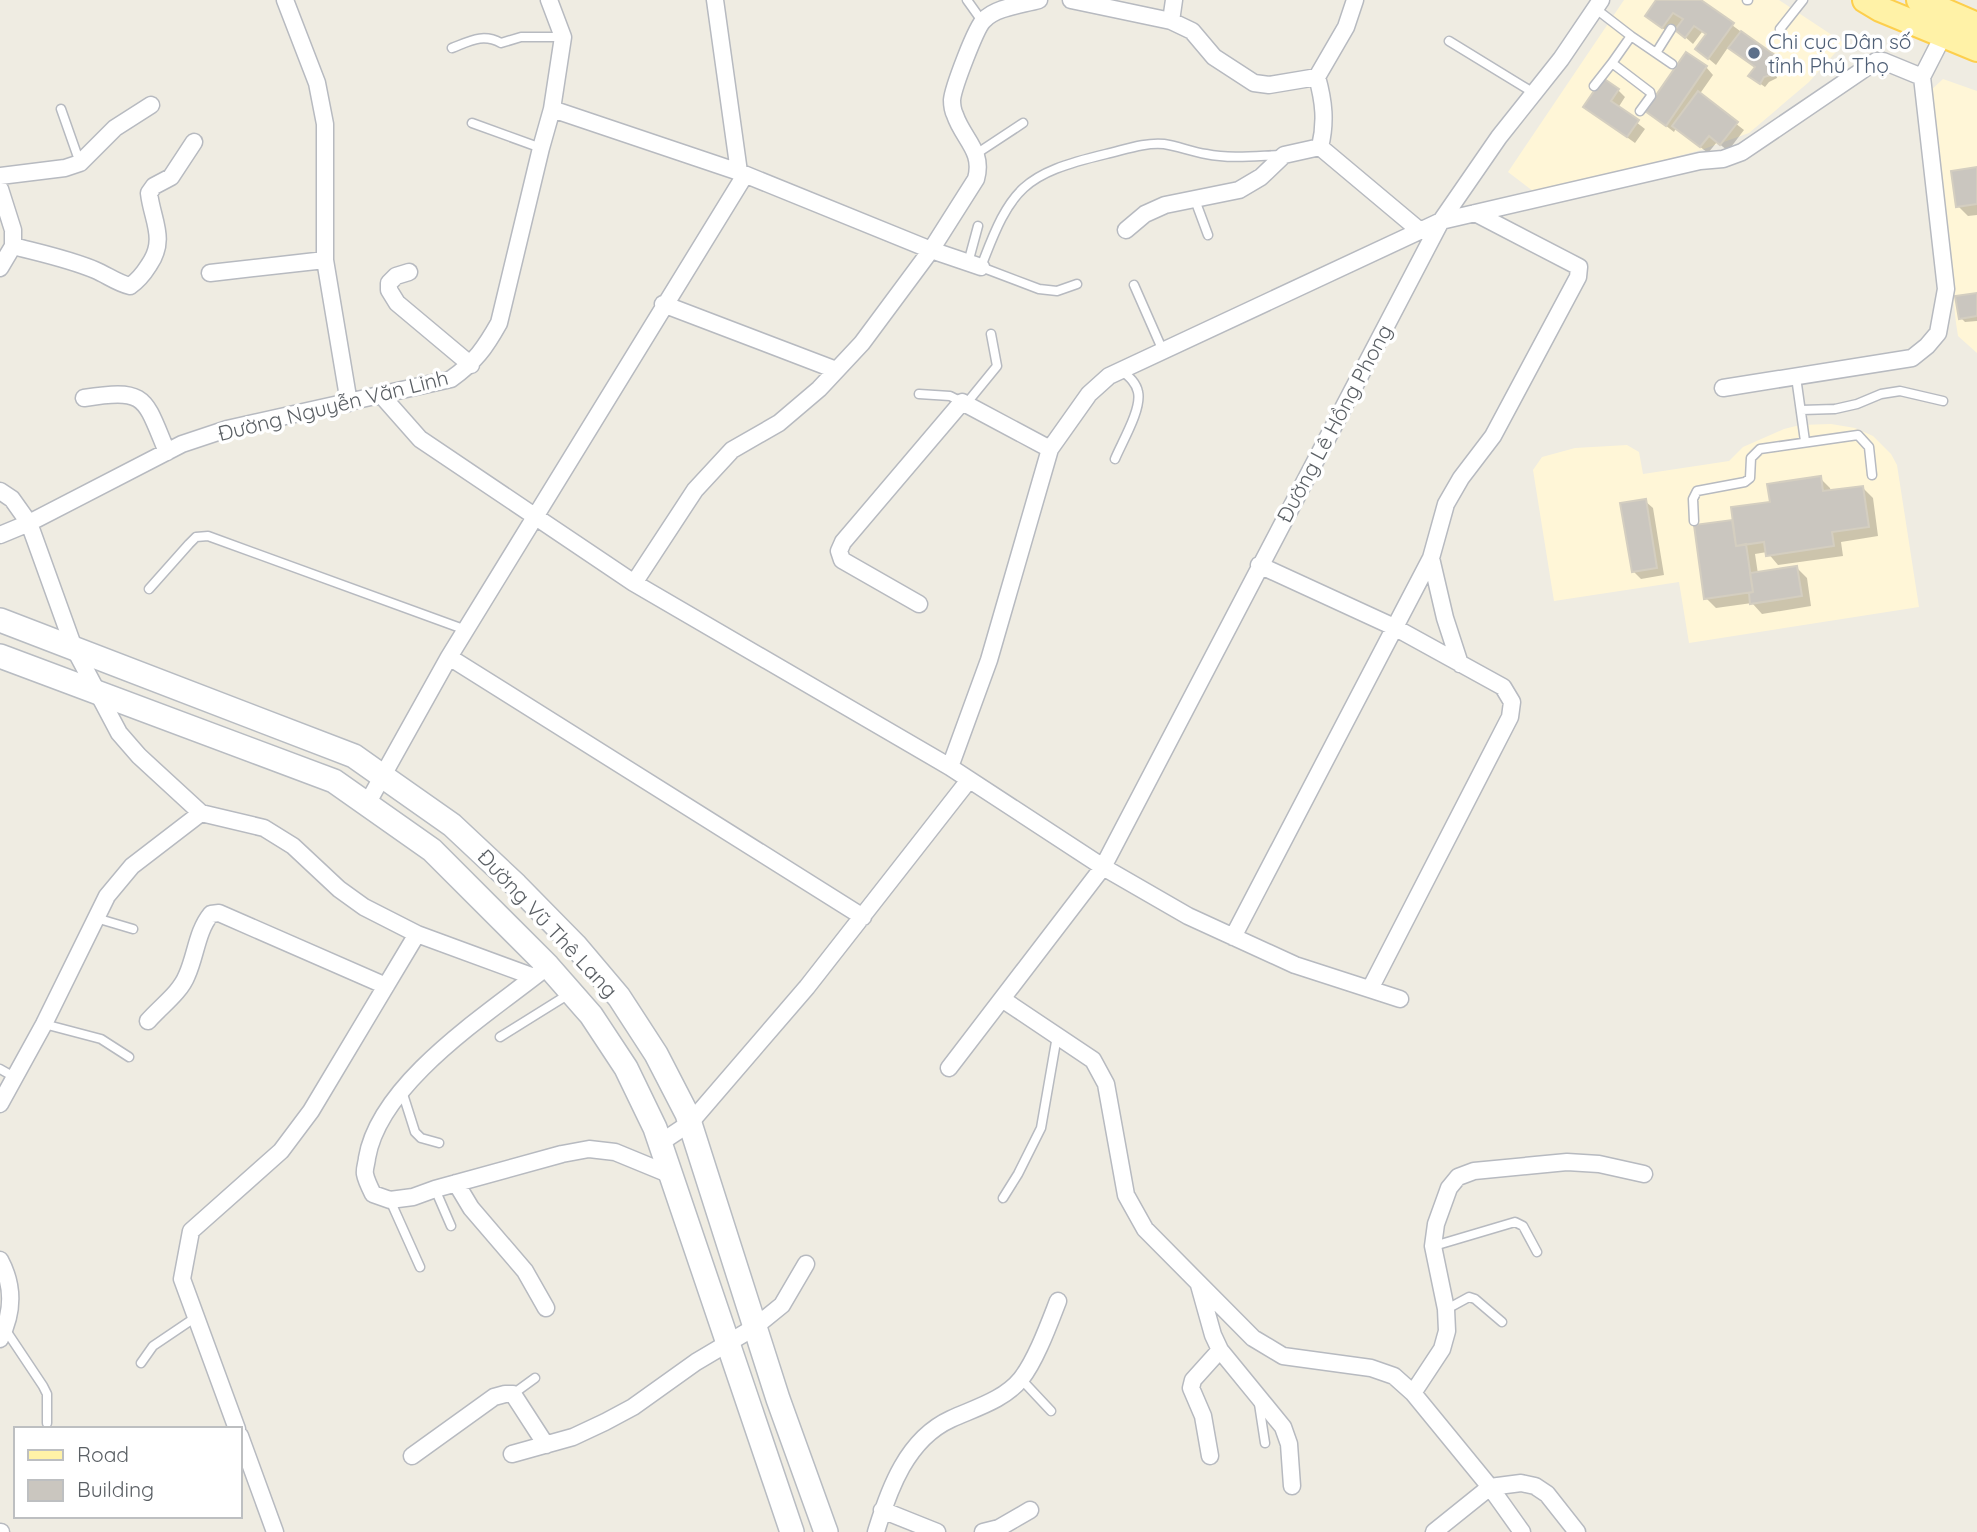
<svg xmlns="http://www.w3.org/2000/svg" width="1977" height="1532" font-family="Quicksand,sans-serif">
  <rect width="100%" height="100%" fill="#efece2"/>
  <path fill="#fff6d7" d="M1624,0H1779L1844,43L1809,82L1749,133L1701,150L1537,194L1508,172Z
    M1943,79L1977,91V353L1958,336L1956,323L1930,91Z
    M1831,424L1855,428L1873,436L1891,454L1897,465L1919,607L1689,643L1679,582L1554,601L1533,470L1542,457L1575,448L1627,445L1639,452L1643,474L1729,461L1743,447L1784,429L1800,425Z"/>
  <path fill="#0003" d="M1659,0H1698L1778,59L1782,64L1776,72L1777,78L1769,82L1765,87L1755,80L1756,67L1729,46L1716,65L1697,49L1707,35L1702,32L1693,44L1675,28L1670,34L1647,16Z
    M1706,67L1713,75L1699,95L1744,130L1728,151L1717,142L1708,153L1676,128L1674,132L1647,111Z
    M1618,90L1625,97L1618,108L1645,129L1635,143L1585,107Z
    M1977,169V215L1968,216L1958,206Z
    M1977,295V321L1965,322L1961,318Z
    M1820,478L1830,488L1831,492L1863,488L1873,498L1878,536L1841,542L1843,556L1778,565L1767,552L1755,554L1758,574L1797,568L1807,578L1811,606L1762,614L1752,603L1716,608L1706,598L1696,527L1734,521Z
    M1645,501L1653,508L1664,575L1641,579L1633,571Z"/>
  <path fill="#cac6bf" stroke="#d4cec0" stroke-width="2" d="M1656,0H1701L1734,23L1708,59L1695,49L1706,34L1694,26L1685,38L1675,30L1683,19L1673,13L1662,28L1645,16Z
    M1741,31L1779,58L1773,67L1774,74L1764,77L1760,84L1748,76L1755,67L1728,48Z
    M1686,52L1707,66L1666,126L1645,111Z
    M1603,78L1619,89L1611,101L1639,120L1627,137L1583,107Z
    M1698,91L1738,122L1720,145L1709,136L1700,147L1672,126Z
    M1977,167V204L1956,207L1951,171Z
    M1977,293V316L1959,319L1955,296Z
    M1821,476L1823,491L1863,486L1869,527L1832,532L1834,546L1766,556L1764,542L1736,546L1731,507L1770,502L1767,484Z
    M1646,499L1657,568L1632,572L1620,503Z
    M1732,520L1736,546L1746,544L1753,592L1704,599L1694,525Z
    M1797,566L1802,596L1750,604L1749,593L1753,592L1750,573Z"/>
  <g fill="none" stroke-linecap="round" stroke-linejoin="round">
    <g stroke="#b7bac0" stroke-width="11">
      <path id="lane" d="M967,0L982,21
        M1747,0H1748
        M1596,9L1631,36L1672,64
        M1780,29L1803,0
        M1631,36L1612,63L1650,92L1651,96L1640,111
        M1449,41L1534,93
        M452,48C470,41 483,33 501,43L521,37H563
        M1656,53L1671,29
        M1594,86L1612,63
        M61,109L80,163
        M472,123L541,148
        M976,154L1023,123
        M1195,200L1208,235
        M968,263L978,226
        M1077,284L1057,291L1039,289L981,267C1011,187 1023,174 1106,154C1124,150 1145,142 1164,144C1178,146 1192,152 1206,154C1231,159 1255,156 1280,155
        M1134,285L1163,351
        M1796,377L1805,441
        M919,394L950,396L962,402
        M966,404L997,366L991,334
        M1801,410L1835,409L1857,404L1881,394L1900,391L1943,401
        M1115,459C1122,442 1142,409 1138,392C1136,382 1128,376 1121,370
        M1694,521L1693,499L1697,491L1745,482L1750,478L1751,458L1760,449L1858,435L1869,447L1872,475
        M149,589L189,544L196,537L208,536L466,630
        M96,918L133,929
        M44,1024L101,1039L129,1057
        M500,1037L569,994
        M0,1069L16,1078
        M402,1091L415,1132L421,1138L439,1143
        M435,1189L451,1226
        M1003,1198L1018,1174L1041,1128L1057,1036
        M390,1200L420,1267
        M1434,1246L1515,1222L1523,1226L1537,1252
        M1447,1309L1469,1297L1475,1299L1502,1322
        M5,1329L43,1386L47,1394V1423
        M141,1363L153,1346L196,1317
        M1021,1379L1051,1411
        M513,1394L535,1378
        M1259,1404L1265,1443"/>
    </g>
    <g stroke="#b7bac0" stroke-width="19">
      <path id="street" d="M285,0L317,83L325,124V260L349,403
        M715,0L739,172
        M1039,0C1022,5 996,7 984,20C976,27 953,88 952,100C952,104 953,111 955,115C963,139 984,151 976,179L931,250L862,343L819,389L779,423L732,450L695,490L634,583L950,767L1103,867L1188,916L1295,965L1400,999
        M1071,0L1171,21L1192,31L1214,57L1254,83L1269,85L1317,77
        M1355,0L1346,27L1317,77C1324,102 1326,122 1320,147L1419,230
        M1171,21L1174,0
        M552,109L739,172L931,250L981,267
        M0,176L65,168L80,163L115,128L151,105
        M0,189L13,230V246L0,268
        M1126,230L1145,214L1165,205L1239,190L1261,177L1284,155L1320,147
        M13,246C40,253 69,259 95,270C107,275 117,283 130,286C139,280 144,273 149,265C167,239 152,220 149,193L154,186L171,177L194,142
        M409,272L396,276L389,283V290L397,303L471,365
        M210,273L325,260
        M663,304L836,370
        M1723,388L1912,358L1927,346L1938,333L1946,289L1922,77L1943,36
        M382,396L420,439L634,583
        M84,398C147,388 144,397 167,452
        M0,491L12,499L29,523L74,648L119,733L139,756L201,813L264,828L293,846L339,889L364,907L417,934L311,1111L281,1151L191,1231L182,1279L237,1429
        M0,535L29,523L182,444L227,429L451,379C475,362 485,348 499,323L541,148L552,109L563,37L549,0
        M1431,558L1445,618L1460,664
        M1259,565L1394,627L1503,687L1512,702L1510,717L1370,989
        M919,604L842,560L839,551L843,542L962,402L1050,449
        M449,657L863,917
        M950,767L989,660L1050,449L1089,394L1109,376L1441,221L1700,161L1723,159L1742,152L1876,61H1883L1922,77
        M367,804L449,657L745,175
        M417,934L534,977
        M1233,937L1431,558L1446,504L1461,478L1493,436L1578,277L1579,267L1475,213
        M548,966C491,1012 380,1081 367,1158C367,1162 364,1169 365,1174C366,1180 370,1188 373,1194L390,1200L413,1197L435,1189L562,1154L589,1149L615,1152L671,1175
        M1002,999L1093,1060L1106,1084L1126,1195L1145,1229L1253,1338L1283,1356L1371,1368L1394,1376L1413,1393L1490,1487L1522,1532
        M148,1021C161,1006 180,993 187,975C196,955 197,931 211,914L219,913L386,986
        M949,1068L1103,867L1441,221L1499,137L1561,59L1601,0
        M0,1104L44,1024L107,896L132,866L201,813
        M660,1143L690,1123L807,987L969,780
        M456,1183L471,1208L525,1271L546,1308
        M0,1260C14,1286 13,1313 0,1339
        M1199,1285L1213,1335L1220,1350L1283,1427L1289,1444L1292,1486
        M1413,1393L1442,1349L1447,1331L1446,1309L1433,1246L1436,1224L1449,1188L1458,1177L1474,1171L1567,1162L1599,1164L1644,1174
        M240,1436L275,1532
        M512,1454L573,1437L605,1422L633,1407L696,1362L755,1327L782,1305L806,1264
        M412,1456L494,1397L505,1394H513L546,1445
        M1210,1456L1203,1416L1191,1388L1193,1380L1220,1350
        M882,1510L937,1532
        M0,1532H1
        M876,1532C889,1489 907,1439 951,1419C975,1408 1004,1400 1021,1379C1036,1360 1049,1324 1058,1301
        M983,1532L999,1528L1030,1510
        M1434,1532L1490,1487L1521,1483L1535,1486L1547,1494L1577,1532"/>
    </g>
    <g stroke="#b8bcc2" stroke-width="26">
      <path id="secondary" d="M0,620L354,756L452,825L516,885L575,945L619,997L656,1054L687,1114L778,1399L826,1532
        M0,656L334,781L432,850L548,966L591,1015L626,1068L655,1128L792,1532"/>
    </g>
    <g stroke="#fdcf4d" stroke-width="28">
      <path id="primary" d="M1865,0L1880,9L1977,49
        M1919,0L1977,25"/>
    </g>
    <use href="#lane" stroke="#fff" stroke-width="8"/>
    <use href="#street" stroke="#fff" stroke-width="16"/>
    <use href="#secondary" stroke="#fff" stroke-width="23"/>
    <use href="#primary" stroke="#fff2a7" stroke-width="24"/>
  </g>
  <circle fill="#5c6f8a" stroke="#fff" stroke-width="2.5" cx="1754" cy="53" r="7"/>
  <g text-anchor="middle" dominant-baseline="central" stroke-width="7" stroke-linejoin="round" paint-order="stroke">
    <g font-size="21" fill="#4e5e75" stroke="#fff" text-anchor="start">
      <text x="1768" y="41">Chi cục Dân số<tspan x="1768" dy="24">tỉnh Phú Thọ</tspan></text>
    </g>
    <g font-size="21" fill="#5a5f64" stroke="#fff">
      <text transform="translate(333 405) rotate(-14)">Đường Nguyễn Văn Linh</text>
      <text transform="translate(1334 423) rotate(-62)">Đường Lê Hồng Phong</text>
      <text transform="translate(548 923) rotate(47)">Đường Vũ Thê Lang</text>
    </g>
  </g>
  <rect x="14" y="1427" width="228" height="91" fill="#ffffff" stroke="#bdbfc1" stroke-width="2"/>
  <rect x="28" y="1450" width="35" height="10" fill="#fff2a7" stroke="#bdbfc1" stroke-width="2"/>
  <text x="77" y="1462" font-size="21" fill="#5a5f64">Road</text>
  <rect x="28" y="1480" width="35" height="21" fill="#cac6bf" stroke="#bdbfc1" stroke-width="2"/>
  <text x="77" y="1497" font-size="21" fill="#5a5f64">Building</text>
</svg>
